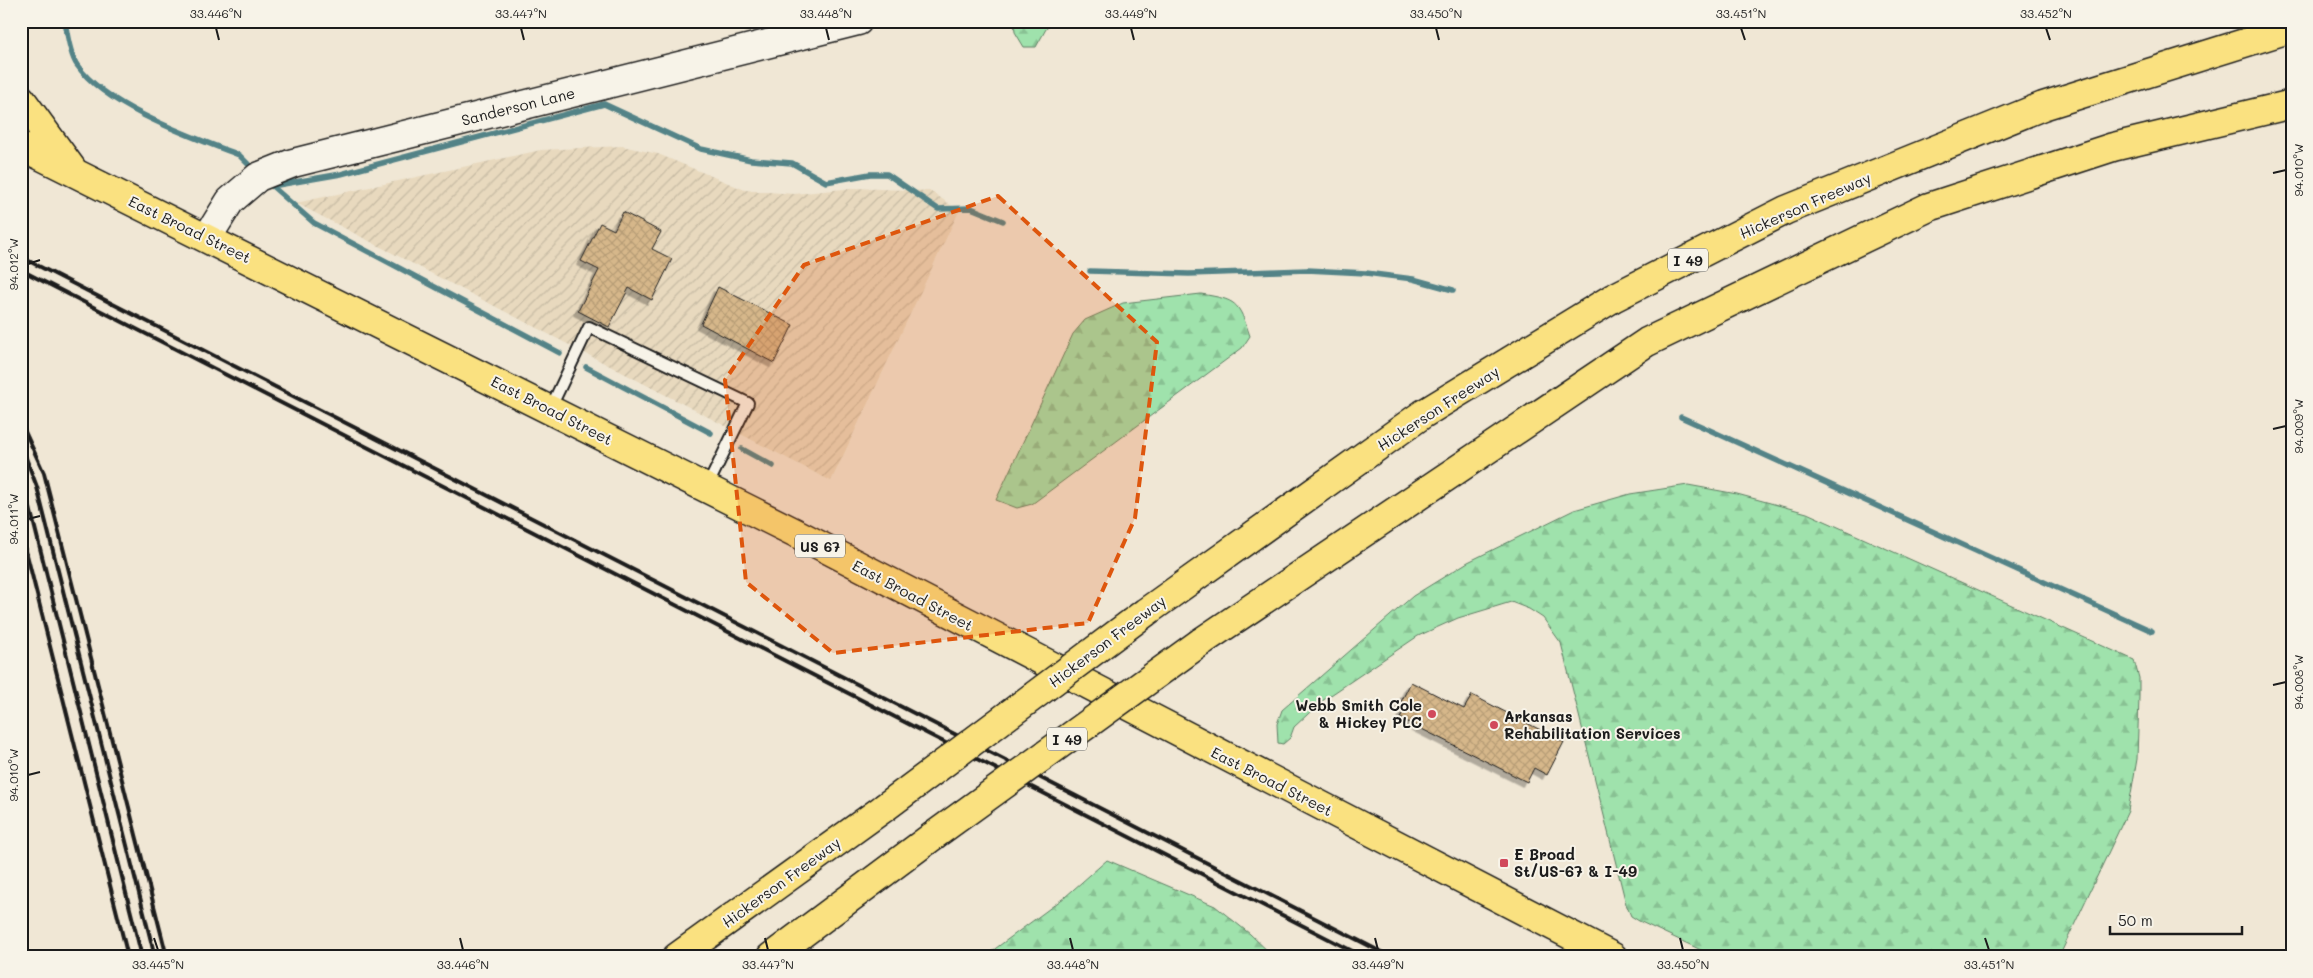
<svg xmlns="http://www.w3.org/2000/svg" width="2313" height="978" font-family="Mali,sans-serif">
  <defs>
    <pattern id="industrial-furrows" width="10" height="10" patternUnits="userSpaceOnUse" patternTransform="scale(1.25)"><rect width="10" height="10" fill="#e8d9be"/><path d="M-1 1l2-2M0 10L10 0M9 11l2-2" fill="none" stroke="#c6baa3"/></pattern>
    <pattern id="forest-firs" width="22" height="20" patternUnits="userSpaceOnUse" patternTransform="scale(1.25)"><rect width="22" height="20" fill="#9fe2ac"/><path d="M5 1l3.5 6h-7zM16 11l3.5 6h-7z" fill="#88c193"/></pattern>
    <pattern id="building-cross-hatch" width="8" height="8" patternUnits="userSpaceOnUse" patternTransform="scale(1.25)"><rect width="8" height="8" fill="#d6b78a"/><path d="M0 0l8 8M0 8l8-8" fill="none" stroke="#b79d76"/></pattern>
    <filter id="shadow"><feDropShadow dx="-4.5" dy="4.5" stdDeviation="0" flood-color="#0004"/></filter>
  </defs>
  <rect width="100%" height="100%" fill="#f0e7d5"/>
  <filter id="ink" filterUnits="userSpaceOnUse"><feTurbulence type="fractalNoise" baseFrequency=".02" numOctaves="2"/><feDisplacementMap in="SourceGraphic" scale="10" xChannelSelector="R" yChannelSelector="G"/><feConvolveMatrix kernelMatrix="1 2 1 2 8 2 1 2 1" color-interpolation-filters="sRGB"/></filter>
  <g filter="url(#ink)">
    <path fill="url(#industrial-furrows)" d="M622,146L658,154L745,190L794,194L854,188L931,191L959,211L831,481L296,203L541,150Z"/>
    <path fill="url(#forest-firs)" stroke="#5e7f64" d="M1014,21H1055L1046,29L1036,47H1024L1015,32Z
      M1201,294C1237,300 1238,301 1250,336L1242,348L1032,504L1017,508L996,500L1073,334L1085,320L1123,303Z
      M1688,485L1737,494L1807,513L2134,660L2139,678V697L2137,759L2128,811L2059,957H1716L1639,921L1631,916L1626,904L1561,643L1543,618L1529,609L1511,602L1458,618L1418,636L1322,701L1294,727L1290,738L1283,744L1278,743L1277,724L1282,710L1413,596L1468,562L1574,510L1630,494Z
      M1107,860L1215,906L1250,934L1274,957H984L1065,897Z"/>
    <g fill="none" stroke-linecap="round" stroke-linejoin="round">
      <path stroke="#538387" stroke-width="5.5" d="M65,21C67,34 70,55 77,65C106,107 192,137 239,155L248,164
        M272,186L341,174L604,104L701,149L751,160L792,163L826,182L870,174H887L938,209L971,208L1003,221
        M272,186L314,223L560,353
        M1090,271L1189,274L1307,270L1366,273L1413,279L1453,290
        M586,367L711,433
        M1681,417L2152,631
        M742,449L773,466"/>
    </g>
    <path fill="url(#building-cross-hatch)" stroke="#1c1c1c" filter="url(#shadow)" d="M623,212L661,232L652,249L672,259L652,300L629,288L609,327L578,311L599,270L581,261L600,223L614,230Z
      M718,287L793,325L774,363L701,324Z
      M1411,682L1464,709L1472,695L1564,742L1547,775L1534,768L1527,782L1400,718L1406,707L1400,704Z"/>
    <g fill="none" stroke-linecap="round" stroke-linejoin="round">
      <g stroke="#1c1c1c" stroke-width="14">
        <path id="lane" d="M550,409L589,327L748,403L707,487"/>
      </g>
      <g stroke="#1c1c1c" stroke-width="31">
        <path id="secondary" d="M207,238L230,201L258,177L293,163L858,21"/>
      </g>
      <g stroke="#1c1c1c" stroke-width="31">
        <path id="primary" d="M21,99L72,169
          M21,146L794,532L1613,957"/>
      </g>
      <g stroke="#1c1c1c" stroke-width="31">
        <path id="highway" d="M1146,612L1423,414L1613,298L1786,210L2043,106L2292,28
          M1201,642L1647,342L1929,207L2113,147L2292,104
          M677,957L884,808
          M771,957L933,836"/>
      </g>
      <use href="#lane" stroke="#f7f3e8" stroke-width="10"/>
      <use href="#secondary" stroke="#f7f3e8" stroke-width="28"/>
      <use href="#primary" stroke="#fae180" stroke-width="28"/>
      <use href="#highway" stroke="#fae180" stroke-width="28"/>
      <path stroke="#1c1c1c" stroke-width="4" d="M21,257L1391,957
        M21,270L1364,957
        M21,423L44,473L167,957
        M21,445L37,487L155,957
        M21,484L30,508L142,957
        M21,531L128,957"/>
      <g stroke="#1c1c1c" stroke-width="31" stroke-linecap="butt">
        <path id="highway-bridge" d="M884,808L1146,612
          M933,836L1201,642"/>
      </g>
      <use href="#highway-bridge" stroke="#fae180" stroke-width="28"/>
    </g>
  </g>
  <path fill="#de560d" fill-opacity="0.2" stroke="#de560d" stroke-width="4" stroke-dasharray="10 6" stroke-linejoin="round" d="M998,196L1157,342L1135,518L1088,623L833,653L746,582L725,380L804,265Z"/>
  <path fill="none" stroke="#1c1c1c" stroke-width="2" d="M216,28L219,40M521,28L524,40M826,28L829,40M1131,28L1134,40M1436,28L1439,40M1741,28L1745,40M2046,28L2050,40M2273,173L2286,170M28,264L40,260M2273,429L2286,426M28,519L40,516M2273,685L2286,682M28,775L40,772M154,938L158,950M460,938L463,950M765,938L768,950M1070,938L1073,950M1375,938L1378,950M1680,938L1683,950M1985,938L1989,950"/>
  <g fill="#d1495b" stroke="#f7f3e8" stroke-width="2">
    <circle cx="1432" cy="714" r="5"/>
    <circle cx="1494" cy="725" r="5"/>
    <rect x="1499" y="858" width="10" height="10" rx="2.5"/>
  </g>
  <g text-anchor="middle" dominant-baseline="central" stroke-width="4" stroke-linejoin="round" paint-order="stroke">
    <g fill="#f7f3e8" stroke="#5e5c59" stroke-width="1">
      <rect x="1668" y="248.5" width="40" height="23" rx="4"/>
      <rect x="795" y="534.5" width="50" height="23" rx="4"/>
      <rect x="1047" y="727.5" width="40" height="23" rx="4"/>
    </g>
    <g font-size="14" font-weight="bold" fill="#1c1c1c">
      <text x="1688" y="260">I 49</text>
      <text x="820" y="546">US 67</text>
      <text x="1067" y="739">I 49</text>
    </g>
    <g font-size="15" fill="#1c1c1c" stroke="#f7f3e8">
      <text transform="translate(518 106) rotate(-14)">Sanderson Lane</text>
      <text transform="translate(1805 205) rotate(-24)">Hickerson Freeway</text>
      <text transform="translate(190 229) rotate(26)">East Broad Street</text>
      <text transform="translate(1438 408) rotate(-33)">Hickerson Freeway</text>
      <text transform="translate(552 410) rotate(27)">East Broad Street</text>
      <text transform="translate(913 595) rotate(28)">East Broad Street</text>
      <text transform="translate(1107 641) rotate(-37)">Hickerson Freeway</text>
      <text transform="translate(1272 781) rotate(27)">East Broad Street</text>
      <text transform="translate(781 882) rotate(-36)">Hickerson Freeway</text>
    </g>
    <g font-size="15" font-weight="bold" fill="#1c1c1c" stroke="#f7f3e8" text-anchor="start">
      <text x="1422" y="705" text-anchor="end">Webb Smith Cole<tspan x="1422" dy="17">&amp; Hickey PLC</tspan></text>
      <text x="1504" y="716">Arkansas<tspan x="1504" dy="17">Rehabilitation Services</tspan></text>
      <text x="1514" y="854">E Broad<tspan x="1514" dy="17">St/US-67 &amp; I-49</tspan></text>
    </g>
  </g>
  <rect width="2313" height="978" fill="none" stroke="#f7f3e8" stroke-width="55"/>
  <path d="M2110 926v8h132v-8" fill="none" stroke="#1c1c1c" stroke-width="2.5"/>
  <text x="2118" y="926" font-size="15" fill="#1c1c1c" stroke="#f7f3e8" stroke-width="4" paint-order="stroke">50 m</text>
  <rect x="28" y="28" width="2258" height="922" fill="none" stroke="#1c1c1c" stroke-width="2"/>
  <g font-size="12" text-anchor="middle" fill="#1c1c1c">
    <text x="216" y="18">33.446°N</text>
    <text x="521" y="18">33.447°N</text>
    <text x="826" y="18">33.448°N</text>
    <text x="1131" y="18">33.449°N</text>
    <text x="1436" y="18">33.450°N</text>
    <text x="1741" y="18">33.451°N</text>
    <text x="2046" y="18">33.452°N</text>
    <text transform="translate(2299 170) rotate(-90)" y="4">94.010°W</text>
    <text transform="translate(14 264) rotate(-90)" y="4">94.012°W</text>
    <text transform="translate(2299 426) rotate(-90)" y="4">94.009°W</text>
    <text transform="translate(14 519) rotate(-90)" y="4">94.011°W</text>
    <text transform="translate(2299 682) rotate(-90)" y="4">94.008°W</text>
    <text transform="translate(14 775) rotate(-90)" y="4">94.010°W</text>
    <text x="158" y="969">33.445°N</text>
    <text x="463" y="969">33.446°N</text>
    <text x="768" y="969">33.447°N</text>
    <text x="1073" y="969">33.448°N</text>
    <text x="1378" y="969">33.449°N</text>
    <text x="1683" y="969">33.450°N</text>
    <text x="1989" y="969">33.451°N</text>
  </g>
</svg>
